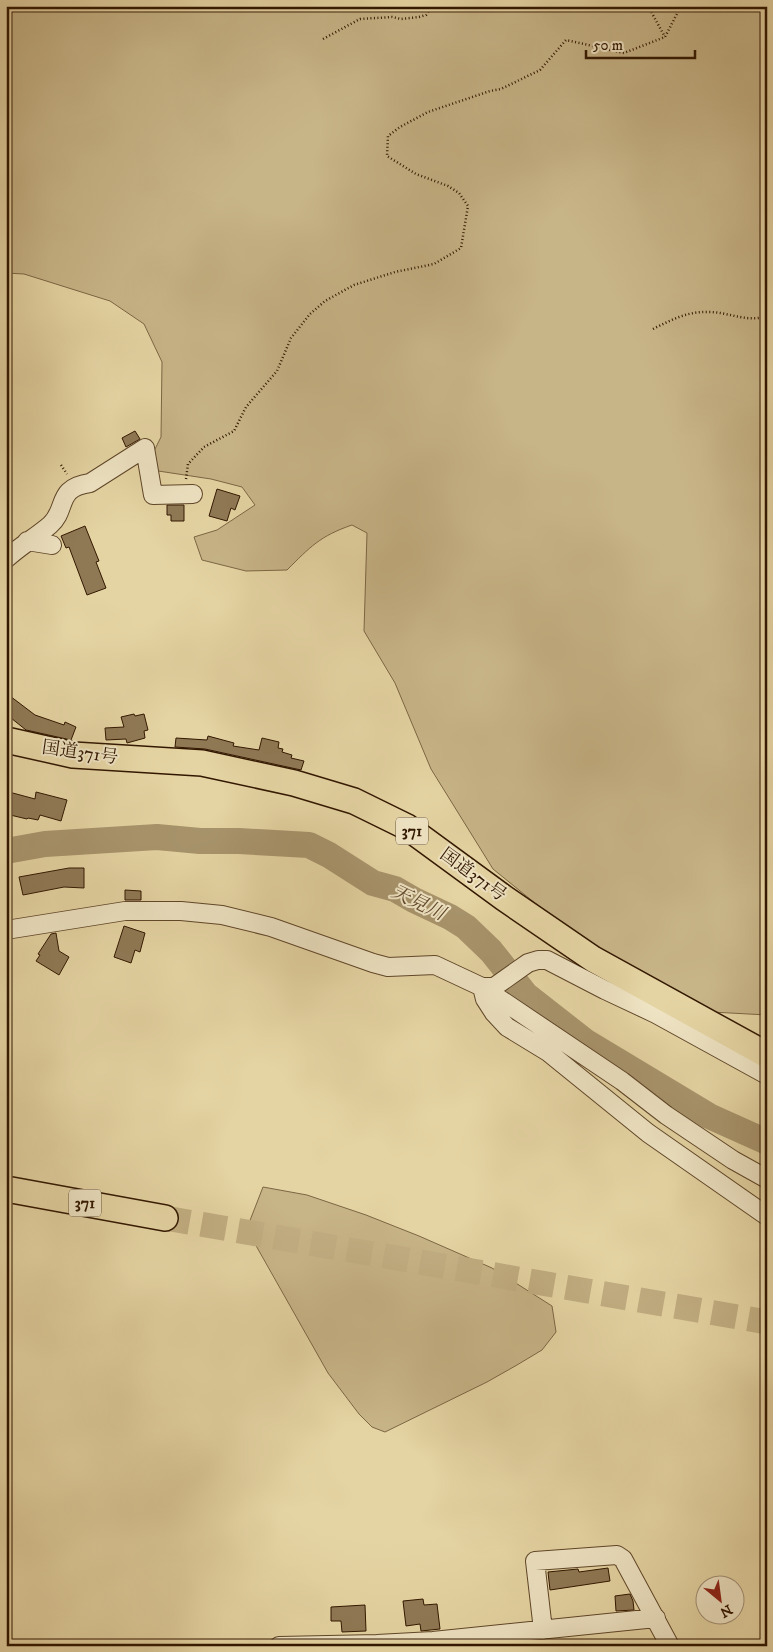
<svg xmlns="http://www.w3.org/2000/svg" width="773" height="1652" font-family="'IM FELL DW Pica','Noto Serif JP',serif">
  <rect width="100%" height="100%" fill="#e5d4a3"/>
  <filter id="stains"><feTurbulence type="fractalNoise" baseFrequency=".004" numOctaves="4"/><feColorMatrix values="0 0 0 0 .2 0 0 0 0 .09 0 0 0 0 .02 0 0 0 .5 -.17"/></filter>
  <radialGradient id="worn" r=".72"><stop offset=".6" stop-color="#630" stop-opacity="0"/><stop offset="1" stop-color="#630" stop-opacity=".3"/></radialGradient>
  <path fill="#c7b487" stroke="#7c6644" d="M6,6H767V1015L712,1012L633,973L562,925L493,869L431,769L395,683L364,631L367,533L352,525C320,536 310,547 287,570L246,571L202,560L194,537L217,530L255,505L242,487L211,479L145,469L161,437L162,362L144,324L110,301L24,274L6,273Z
    M263,1187L307,1195L366,1215L419,1236L492,1268L552,1306L556,1332L542,1350L517,1365L487,1382L385,1432L372,1427L359,1414L328,1373L250,1235L249,1223Z"/>
  <g fill="none" stroke-linecap="round" stroke-linejoin="round">
    <path stroke="#a8946c" stroke-width="26" d="M6,851L45,844L157,837L200,841H239L309,845L329,855L373,883L395,889L414,900L450,917L466,927L491,951L526,995L586,1042L709,1116L767,1142"/>
  </g>
  <path fill="#8f7955" stroke="#321700" d="M135,431L140,439L126,447L122,438Z
    M217,489L240,496L235,510L231,508L227,521L209,516Z
    M167,505H184V521H171V515H167Z
    M85,526L99,561L96,562L106,588L87,595L69,547L66,548L61,536Z
    M6,693L35,715L64,725L65,722L76,727L71,740L26,730L6,714Z
    M134,714L135,716L144,714L148,730L144,731L145,738L127,743L126,739L106,740L105,728L124,727L121,717Z
    M208,736L234,743L233,746L259,750L262,738L279,742L278,748L283,749L282,752L292,755L291,758L304,761L301,770L205,749L175,747L176,738L207,740Z
    M9,792L35,799L36,792L67,800L61,821L40,815L38,820L28,818L27,819L6,814V802Z
    M69,868H84V888L64,887L23,895L19,877Z
    M125,890L141,891V900H125Z
    M124,926L145,933L140,952L135,950L131,963L114,957Z
    M56,933L59,951L69,957L59,975L36,961L40,955L38,954L51,934Z
    M608,1568L610,1581L550,1590L548,1572L578,1569L579,1572Z
    M630,1594L633,1601L634,1610L616,1611L615,1596Z
    M423,1599L424,1605L437,1604L440,1629L421,1631L420,1624L406,1626L403,1601Z
    M365,1605L366,1631L342,1632L341,1621H331V1607Z"/>
  <g fill="none" stroke-linecap="round" stroke-linejoin="round">
    <path stroke="#c1ae82" stroke-width="25" stroke-dasharray="25 12" stroke-linecap="butt" d="M165,1218L767,1322"/>
    <g stroke="#5f4629" stroke-width="20">
      <path id="minor" d="M27,541L52,545
        M6,559C20,546 36,537 50,525C68,509 55,488 90,483L145,448L153,495L193,494
        M6,930L125,911H181L222,915L271,927L373,963L388,967L435,965L482,987L622,1081L666,1115L733,1160L767,1179
        M482,987L485,999L494,1013L507,1027L548,1052L648,1133L767,1216
        M482,987H494L528,963L538,960H547L605,990L656,1014L767,1075
        M543,1630L535,1561L617,1555L623,1559L670,1646
        M279,1646L377,1644L433,1641L656,1618"/>
    </g>
    <g stroke="#321700" stroke-width="28">
      <path id="highway" d="M6,740L73,755L202,763L294,783L354,801L407,827L504,898L593,959L767,1055
        M6,1189L165,1218"/>
    </g>
    <path stroke="#321700" stroke-width="2.5" stroke-dasharray="1 2.5" stroke-linecap="butt" d="M648,6L665,37
      M323,39L360,19L392,17L401,19L419,17L426,15L433,6
      M653,329C671,320 688,311 709,312C729,312 747,323 767,316
      M61,465L67,474
      M186,479L188,464L204,447L234,431L246,407L277,371L291,338L310,314L325,301L354,285L395,272L434,264L461,248L468,206L459,193L448,186L416,174L387,156L388,136L400,127L428,112L490,91L501,89L540,70L566,40L624,53L665,37L681,6"/>
    <use href="#minor" stroke="#eee3c3" stroke-width="18"/>
    <use href="#highway" stroke="#e5d4a3" stroke-width="25"/>
  </g>
  <g text-anchor="middle" dominant-baseline="central" stroke-width="4" stroke-linejoin="round" paint-order="stroke">
    <g fill="#eee3c3" stroke="#6a543a" stroke-width="1">
      <rect x="396" y="817.5" width="32" height="27" rx="4"/>
      <rect x="69" y="1189.5" width="32" height="27" rx="4"/>
    </g>
    <g font-size="16" font-weight="bold" fill="#321700">
      <text x="412" y="831">371</text>
      <text x="85" y="1203">371</text>
    </g>
    <g font-size="18" fill="#321700" stroke="#eee3c3">
      <text transform="translate(80 753) rotate(8)">国道371号</text>
      <text transform="translate(473 875) rotate(36)">国道371号</text>
    </g>
    <g font-size="19" font-style="italic" fill="#61492b" stroke="#eee3c3">
      <text transform="translate(418 903) rotate(26)">天見川</text>
    </g>
  </g>
  <rect width="773" height="1652" fill="none" stroke="#e5d4a3" stroke-width="25"/>
  <rect x="8" y="8" width="758" height="1637" fill="none" stroke="#321700" stroke-width="2.5"/>
  <rect x="12" y="12" width="748" height="1627" fill="none" stroke="#321700"/>
  <g transform="translate(720 1600) rotate(151)"><circle r="24" fill="#eee3c3" stroke="#a39175"/>
  <path d="M0-4L9 19L0 12L-9 19Z" fill="#8f2418"/>
  <text y="-8" font-size="14" font-weight="bold" text-anchor="middle" fill="#321700">N</text>
  </g>
  <path d="M586 50v8h109v-8" fill="none" stroke="#321700" stroke-width="2.5"/>
  <text x="593" y="50" font-size="15" fill="#321700" stroke="#eee3c3" stroke-width="4" paint-order="stroke">50 m</text>
  <rect width="100%" height="100%" filter="url(#stains)"/>
  <rect width="100%" height="100%" fill="url(#worn)"/>
</svg>
